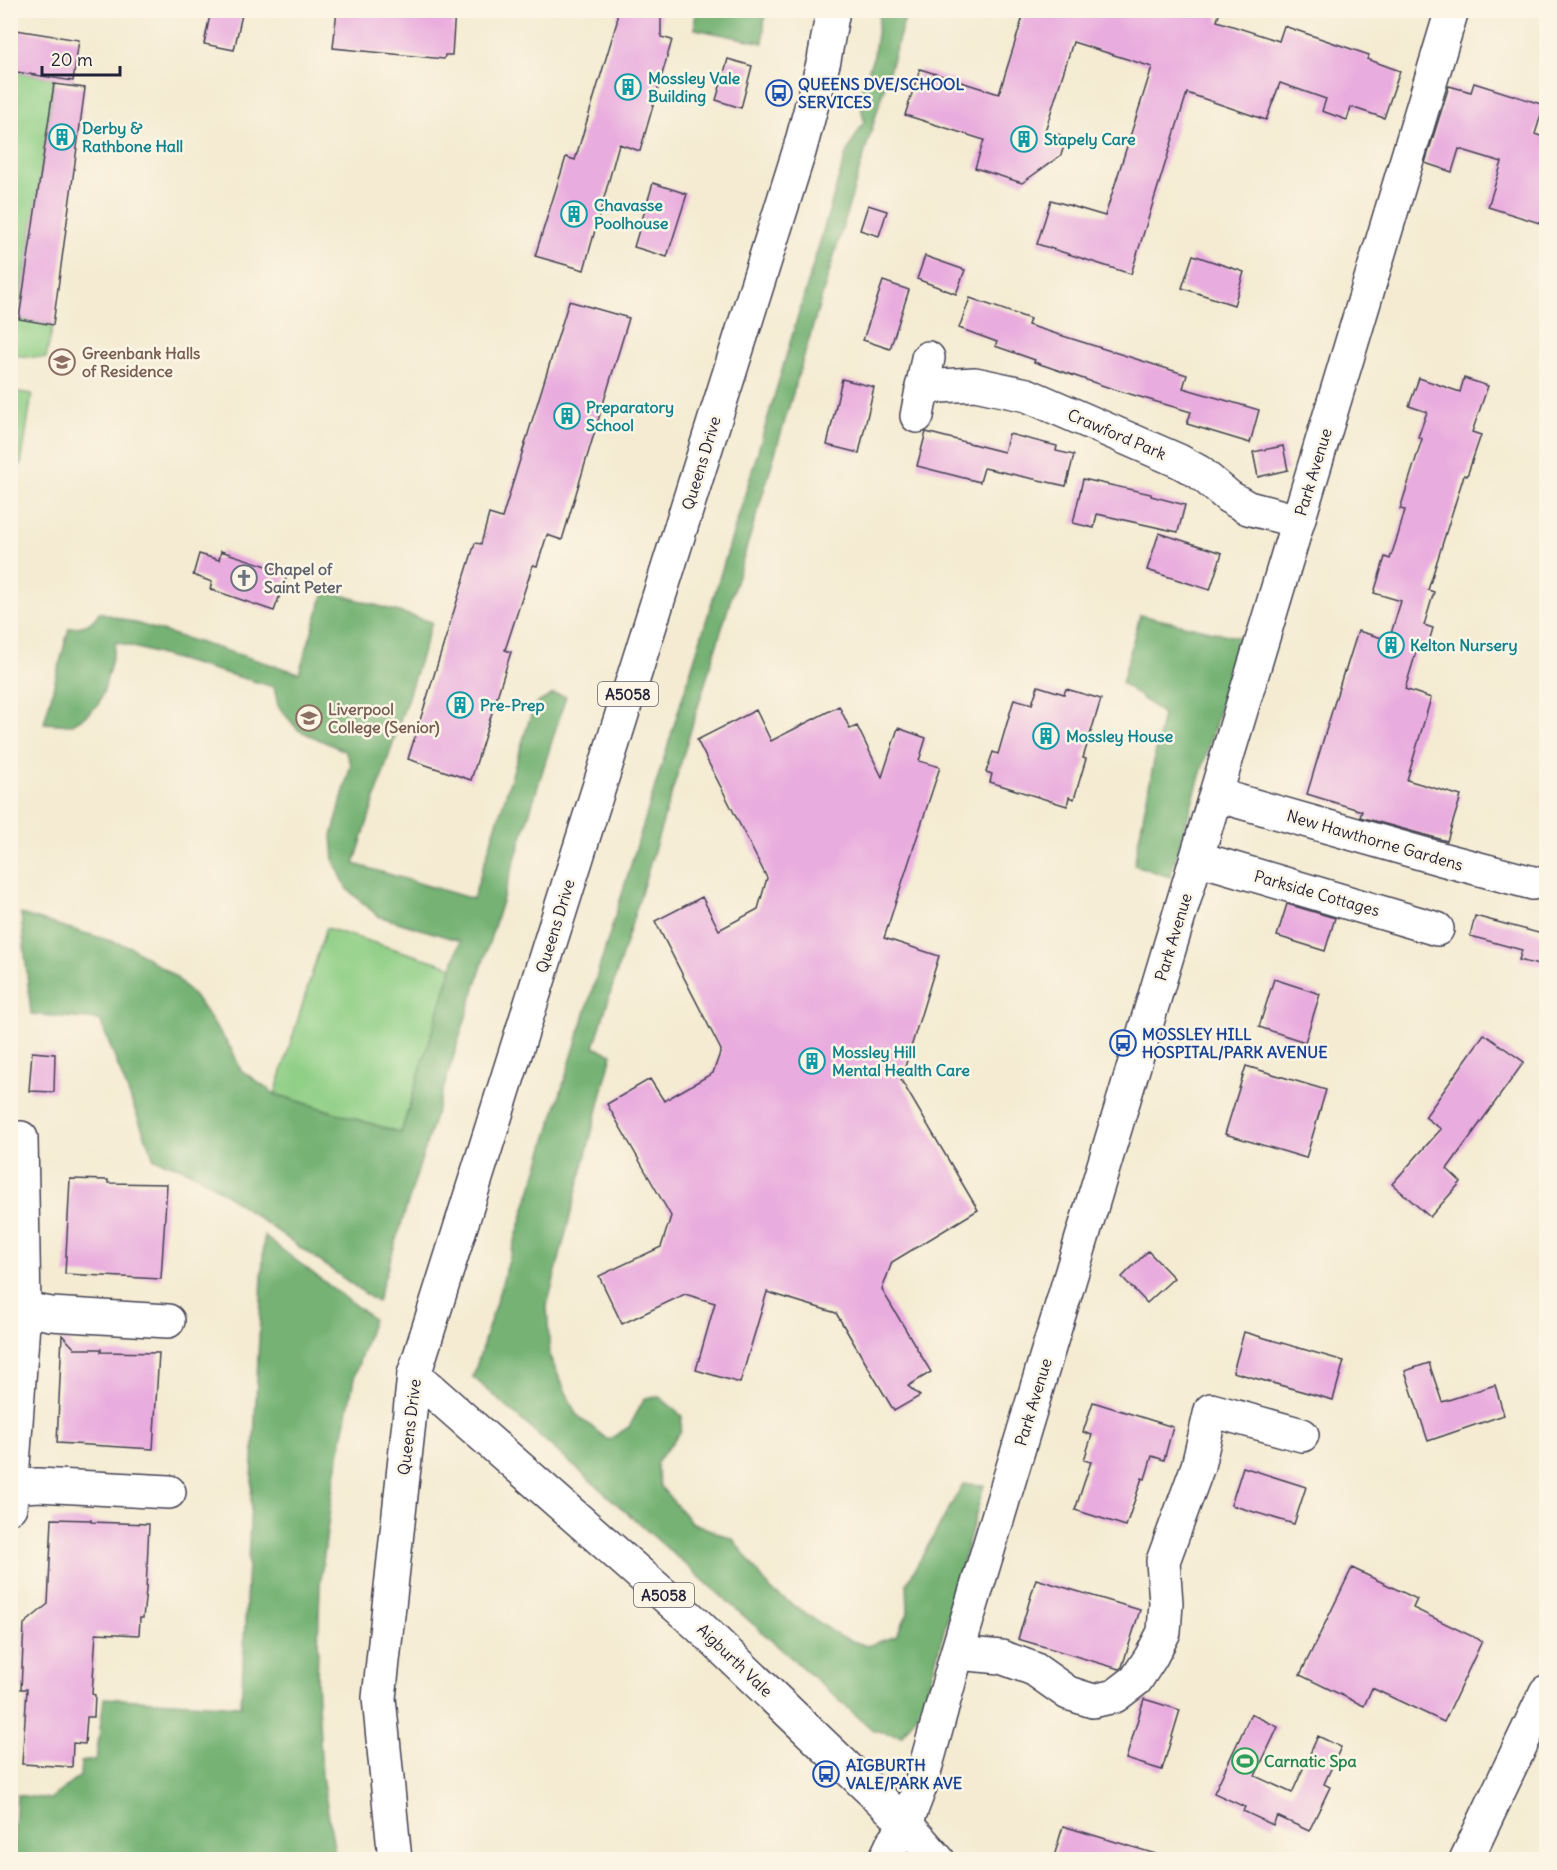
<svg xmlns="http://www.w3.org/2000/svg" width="1557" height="1870" font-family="Delius,sans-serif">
  <rect width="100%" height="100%" fill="#fcf5e5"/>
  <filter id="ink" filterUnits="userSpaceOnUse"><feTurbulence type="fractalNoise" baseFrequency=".0167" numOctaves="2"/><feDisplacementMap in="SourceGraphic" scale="12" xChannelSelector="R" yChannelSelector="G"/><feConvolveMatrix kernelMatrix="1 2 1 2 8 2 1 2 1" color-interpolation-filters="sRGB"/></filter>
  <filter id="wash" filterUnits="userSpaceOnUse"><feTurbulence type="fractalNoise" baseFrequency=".008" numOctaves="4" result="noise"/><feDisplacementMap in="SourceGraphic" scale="24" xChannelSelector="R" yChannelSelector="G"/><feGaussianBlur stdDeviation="1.35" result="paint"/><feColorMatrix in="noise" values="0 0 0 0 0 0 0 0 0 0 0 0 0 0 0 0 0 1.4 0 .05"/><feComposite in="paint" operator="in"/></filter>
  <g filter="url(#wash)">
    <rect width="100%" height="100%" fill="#f4ebd2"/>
    <path fill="#90cf86" stroke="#597860" stroke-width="1.5" d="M10,71L55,78L19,319L53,325L46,358L11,355Z
      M10,391L32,394L21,465L11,463Z
      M326,928L453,967L401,1133L275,1094Z"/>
    <path fill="#74b273" stroke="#4b6a57" stroke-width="1.5" d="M695,11H765L763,43L695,29Z
      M880,11H907L762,497L594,1047L612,1054L547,1306L550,1357L576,1414L608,1440L629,1427L645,1398L660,1397L682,1416L681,1431L656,1463L660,1486L691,1522L733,1539L771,1590L841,1637L867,1646L896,1636L908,1613L907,1583L963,1484L984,1485L924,1703L902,1736L873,1730L473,1377L741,508L846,154L864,121L859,96L874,55Z
      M325,590L432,622L354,864L473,899L534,705L553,694L566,696L377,1302L204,1179L182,1168L154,1159L100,1020L31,1014L21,914L131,947L176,977L198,1001L232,1050L241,1070L275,1094L401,1133L460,941L378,916L347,889L334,861L332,836L351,764L345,751L298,730L278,706L274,687L116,642L104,690L98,705L84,717L71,725L44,723L69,628C84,626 91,626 99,612L299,673Z
      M1140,615L1241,638L1170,877L1134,865L1163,714L1122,683Z
      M264,1236L373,1319L354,1378L333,1486L320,1585L317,1681L322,1777L336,1859H13L17,1795L50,1799L80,1776L81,1762L96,1760L104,1698L241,1706Z"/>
    <g id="blocks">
      <path fill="#e9acde" d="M211,10H243L234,50L204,44Z
        M337,10H455L452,55H445L444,59L333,48Z
        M617,10H661V37L672,40L640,151L619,144L584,270L535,256L566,157L575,160L617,22Z
        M1025,10H1220L1217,21L1279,41L1284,26L1369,55L1367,59L1400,71L1384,118L1351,107L1347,120L1322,111L1326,99L1280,83L1266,120L1187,93L1131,274L1037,244L1051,200L1105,216L1152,67L1073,42L1045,131L1060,135L1065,143L1061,155L1022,183L975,168L984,140L905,115L920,69L999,94Z
        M10,29L79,40L73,81L10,71Z
        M728,59L752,66L741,108L716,100Z
        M1474,83L1544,105L1535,134L1546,138V225L1488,207L1502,162L1459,149L1452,172L1425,163L1449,86L1471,92Z
        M54,84L85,88L53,325L19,319Z
        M653,183L687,194L667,257L634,247Z
        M868,205L887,211L879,236L860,230Z
        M1193,255L1244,272L1234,305L1182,288Z
        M925,256L965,270L956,294L917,279Z
        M883,281L909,290L890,349L863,340Z
        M970,298L1030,319L1028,325L1187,375L1183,388L1259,410L1250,443L1187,424L1191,412L1113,389L1034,362L1035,360L995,346L997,342L959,328Z
        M569,301L629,318L562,540L547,535L537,566L533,565L505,650L511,652L471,780L408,759L475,543L481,544L489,514L502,518Z
        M1419,378L1460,392L1464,378L1488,386L1472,432L1481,435L1467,476L1464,475L1428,590L1434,592L1424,625L1433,628L1426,652L1417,649L1405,689L1431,698L1407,780L1461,796L1447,841L1360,817L1362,811L1307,794L1344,671L1345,672L1358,631L1389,640L1401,601L1374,593L1385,557L1390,559L1398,535L1405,510L1400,509L1422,439L1418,437L1427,412L1409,406Z
        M842,379L874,387L859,453L827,445Z
        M926,432L1004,452L1009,434L1057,446L1056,451L1074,455L1066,486L984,468L980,482L917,466Z
        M1283,446L1288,470L1258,477L1253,452Z
        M1083,479L1151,494V496L1185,505L1178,532L1097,514L1094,528L1073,523Z
        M1159,533L1222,553L1210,590L1147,570Z
        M221,551L288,573L274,611L210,589L212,582L193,575L199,554L219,560Z
        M1038,686L1064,694L1066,689L1101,699L1083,758L1086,759L1074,799L1069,797L1067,806L990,782L992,774L986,772L993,752L998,754L1014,699L1032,704Z
        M839,706L850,729L857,726L882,777L898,728L926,738L919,761L940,767L884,938L939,956L901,1080L978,1210L892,1262L882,1290L931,1372L908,1386L920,1396L894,1411L836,1313L767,1292L740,1383L696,1370L715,1303L685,1294L622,1324L599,1276L661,1247L671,1216L607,1104L650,1079L664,1101L713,1073L721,1050L655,921L702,897L719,930L758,909L767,878L697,740L756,710L771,741Z
        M1287,904L1335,918L1325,951L1277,936Z
        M1475,916L1546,935V967L1519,960L1522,950L1470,936Z
        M1274,979L1320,994L1305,1042L1259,1027Z
        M1484,1034L1524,1062L1447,1169L1461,1182L1430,1217L1392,1184L1441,1129L1425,1117Z
        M32,1052L55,1054L54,1092L29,1091Z
        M1246,1066L1326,1090L1306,1158L1225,1134Z
        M70,1179L108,1180V1183L167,1184L161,1279L65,1274Z
        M1148,1251L1174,1278L1147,1303L1122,1277Z
        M1244,1332L1344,1361L1333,1400L1233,1372Z
        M62,1335L75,1349H101V1352L159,1353L153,1449L57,1443Z
        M1429,1363L1442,1402L1495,1385L1504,1415L1428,1441L1405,1371Z
        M1093,1402L1173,1427L1164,1460L1152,1456L1145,1479L1142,1478L1126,1526L1075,1510L1091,1462L1084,1460L1092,1435L1083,1432Z
        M1243,1467L1306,1487L1294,1524L1231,1505Z
        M52,1519L91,1520V1522L149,1524L146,1590L143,1618H140L139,1635L96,1633L92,1694L95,1695L94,1717H87L85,1744L73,1743L72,1767L22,1764L27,1689H21L24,1624L48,1604Z
        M1352,1568L1417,1599L1413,1608L1482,1641L1444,1722L1372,1688L1364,1706L1300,1675Z
        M1036,1579L1140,1610L1122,1667L1119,1669L1018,1639Z
        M1144,1699L1180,1710L1162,1770L1126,1759Z
        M1251,1714L1278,1727L1255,1776L1292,1793L1318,1736L1341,1747L1324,1784L1330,1787L1309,1831L1277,1816L1273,1825L1243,1811L1245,1807L1214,1793Z
        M1063,1826L1156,1854V1860H1053Z"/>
    </g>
  </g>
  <g filter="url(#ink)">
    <use href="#blocks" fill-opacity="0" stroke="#424052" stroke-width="1.5"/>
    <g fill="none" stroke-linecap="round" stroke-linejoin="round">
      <g stroke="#424052" stroke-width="36">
        <path id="minor" d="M922,387L975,384L1027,395L1179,461L1199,472L1229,497L1248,508L1298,521
          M917,416L928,358
          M1216,795L1445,860L1533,883
          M1197,858L1437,929
          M24,1309L51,1314L168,1321
          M12,1487L38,1485L169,1492
          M10,1507L24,1309L21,1138
          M957,1653L1001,1657L1034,1669L1068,1693L1093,1701L1115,1696L1136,1680L1151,1657L1164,1632L1166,1603L1163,1561L1198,1466L1211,1410L1302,1435
          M395,1860L379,1698L414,1375
          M885,1860L893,1843L906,1824L920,1787L957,1653L1452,10
          M1466,1860L1546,1692"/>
      </g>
      <g stroke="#424052" stroke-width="36">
        <path id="major" d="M833,10L824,60L799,152L414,1375L698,1625L906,1824L938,1860"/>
      </g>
      <use href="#minor" stroke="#fff" stroke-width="33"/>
      <use href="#major" stroke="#fff" stroke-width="33"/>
    </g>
  </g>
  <defs>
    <g id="building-ring" transform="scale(1.35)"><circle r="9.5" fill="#fcf5e5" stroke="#0f9aa8" stroke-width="1.5"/><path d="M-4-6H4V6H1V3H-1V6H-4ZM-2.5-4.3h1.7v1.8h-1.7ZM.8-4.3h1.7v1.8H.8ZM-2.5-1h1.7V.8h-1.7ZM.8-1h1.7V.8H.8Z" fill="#0f9aa8"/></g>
    <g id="bus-ring" transform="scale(1.35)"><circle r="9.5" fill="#fcf5e5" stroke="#1a4fb4" stroke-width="1.5"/><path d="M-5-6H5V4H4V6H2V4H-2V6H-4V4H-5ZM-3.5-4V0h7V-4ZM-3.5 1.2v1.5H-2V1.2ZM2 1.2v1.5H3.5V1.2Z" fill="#1a4fb4"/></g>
    <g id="university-ring" transform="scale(1.35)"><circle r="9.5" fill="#fcf5e5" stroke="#8d6e63" stroke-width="1.5"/><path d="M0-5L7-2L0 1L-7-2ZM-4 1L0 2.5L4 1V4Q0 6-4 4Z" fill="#8d6e63"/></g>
    <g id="church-ring" transform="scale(1.35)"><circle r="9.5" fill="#fcf5e5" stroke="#6b7280" stroke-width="1.5"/><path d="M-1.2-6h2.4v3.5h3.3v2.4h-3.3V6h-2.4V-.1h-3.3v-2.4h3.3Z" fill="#6b7280"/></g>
    <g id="school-ring" transform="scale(1.35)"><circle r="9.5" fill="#fcf5e5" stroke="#8d6e63" stroke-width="1.5"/><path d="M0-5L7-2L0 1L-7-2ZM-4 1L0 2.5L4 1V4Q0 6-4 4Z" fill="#8d6e63"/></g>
    <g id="stadium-ring" transform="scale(1.35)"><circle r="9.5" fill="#fcf5e5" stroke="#2e9e5b" stroke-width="1.5"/><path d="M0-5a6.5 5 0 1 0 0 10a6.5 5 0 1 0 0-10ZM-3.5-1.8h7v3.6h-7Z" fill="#2e9e5b"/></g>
  </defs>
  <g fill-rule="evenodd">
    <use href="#building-ring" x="628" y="87"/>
    <use href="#bus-ring" x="779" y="93"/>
    <use href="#building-ring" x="62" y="137"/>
    <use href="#building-ring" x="1024" y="139"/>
    <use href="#building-ring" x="574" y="214"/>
    <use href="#university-ring" x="62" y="362"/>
    <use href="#building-ring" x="567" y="416"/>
    <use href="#church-ring" x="244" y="578"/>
    <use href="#building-ring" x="1391" y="645"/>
    <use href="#building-ring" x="460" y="705"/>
    <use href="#school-ring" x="309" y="718"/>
    <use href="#building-ring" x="1046" y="736"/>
    <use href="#bus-ring" x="1123" y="1043"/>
    <use href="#building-ring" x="812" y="1061"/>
    <use href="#stadium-ring" x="1245" y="1761"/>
    <use href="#bus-ring" x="826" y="1774"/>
  </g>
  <g text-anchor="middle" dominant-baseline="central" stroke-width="5" stroke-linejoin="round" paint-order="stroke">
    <g fill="#fcf5e5" stroke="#63616e" stroke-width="1.5">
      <rect x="598" y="682" width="60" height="24" rx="4.5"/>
      <rect x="634" y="1583" width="60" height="24" rx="4.5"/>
    </g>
    <g font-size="15" font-weight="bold" fill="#22223b">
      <text x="628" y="694">A5058</text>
      <text x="664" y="1595">A5058</text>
    </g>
    <g font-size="16" font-weight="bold" fill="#0d838f" stroke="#fcf5e5" text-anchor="start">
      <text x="648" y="78">Mossley Vale<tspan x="648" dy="18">Building</tspan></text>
      <text x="82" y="128">Derby &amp;<tspan x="82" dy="18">Rathbone Hall</tspan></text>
      <text x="1044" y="139">Stapely Care</text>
      <text x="594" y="205">Chavasse<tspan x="594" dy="18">Poolhouse</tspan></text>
      <text x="586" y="407">Preparatory<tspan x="586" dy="18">School</tspan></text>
      <text x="1410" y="645">Kelton Nursery</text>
      <text x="480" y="705">Pre-Prep</text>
      <text x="1066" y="736">Mossley House</text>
      <text x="832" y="1052">Mossley Hill<tspan x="832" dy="18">Mental Health Care</tspan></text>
    </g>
    <g font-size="16" font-weight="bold" fill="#164399" stroke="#fcf5e5" text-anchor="start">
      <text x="798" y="84">QUEENS DVE/SCHOOL<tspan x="798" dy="18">SERVICES</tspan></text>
      <text x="1142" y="1034">MOSSLEY HILL<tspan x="1142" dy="18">HOSPITAL/PARK AVENUE</tspan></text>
      <text x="846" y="1765">AIGBURTH<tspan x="846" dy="18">VALE/PARK AVE</tspan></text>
    </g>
    <g font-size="16" font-weight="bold" fill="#785e54" stroke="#fcf5e5" text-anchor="start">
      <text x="82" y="353">Greenbank Halls<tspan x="82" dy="18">of Residence</tspan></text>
      <text x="328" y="709">Liverpool<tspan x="328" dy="18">College (Senior)</tspan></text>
    </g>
    <g font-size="16" fill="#22223b" stroke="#fcf5e5">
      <text transform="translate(1117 434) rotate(23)">Crawford Park</text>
      <text transform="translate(701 463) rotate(-73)">Queens Drive</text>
      <text transform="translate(1313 472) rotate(-73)">Park Avenue</text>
      <text transform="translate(1375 840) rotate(16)">New Hawthorne Gardens</text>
      <text transform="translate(1317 893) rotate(16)">Parkside Cottages</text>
      <text transform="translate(555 926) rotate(-73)">Queens Drive</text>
      <text transform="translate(1173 937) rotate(-73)">Park Avenue</text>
      <text transform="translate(1033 1402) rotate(-73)">Park Avenue</text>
      <text transform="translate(409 1427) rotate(-83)">Queens Drive</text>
      <text transform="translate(735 1660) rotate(44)">Aigburth Vale</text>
    </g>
    <g font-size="16" font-weight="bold" fill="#5b616d" stroke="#fcf5e5" text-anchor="start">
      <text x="264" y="569">Chapel of<tspan x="264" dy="18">Saint Peter</tspan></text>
    </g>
    <g font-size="16" font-weight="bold" fill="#27864d" stroke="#fcf5e5" text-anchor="start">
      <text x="1264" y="1761">Carnatic Spa</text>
    </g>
  </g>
  <rect width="1557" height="1870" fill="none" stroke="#fcf5e5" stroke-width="36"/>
  <path d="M42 66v9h78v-9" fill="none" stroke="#22223b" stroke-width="3"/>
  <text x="51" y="66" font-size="18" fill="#22223b" stroke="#fcf5e5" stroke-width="4.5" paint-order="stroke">20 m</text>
</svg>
